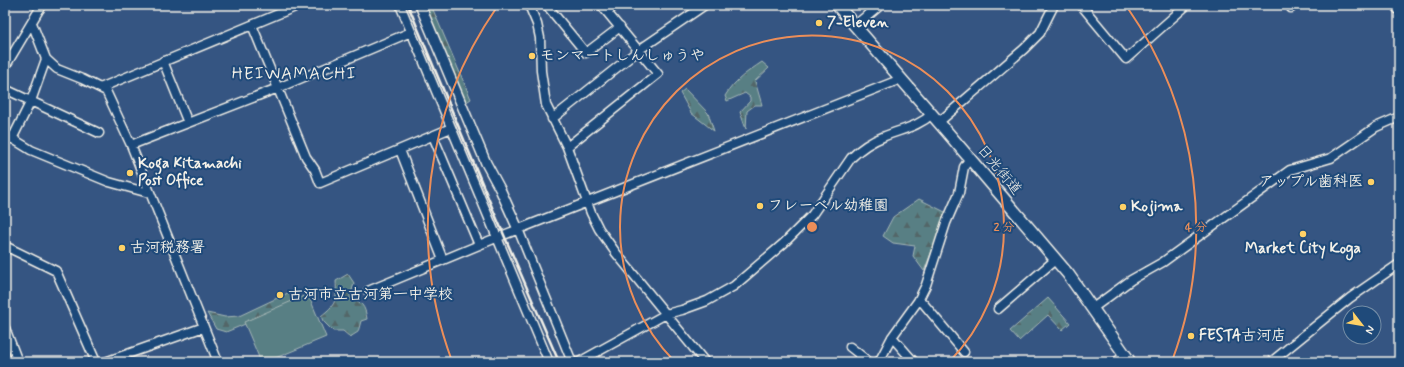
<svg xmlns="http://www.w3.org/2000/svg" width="1404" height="367" font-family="Mynerve,'Klee One',sans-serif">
  <defs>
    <pattern id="forest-firs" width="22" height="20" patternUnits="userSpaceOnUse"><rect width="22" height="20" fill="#597f84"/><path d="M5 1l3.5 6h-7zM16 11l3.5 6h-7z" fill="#526668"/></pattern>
  </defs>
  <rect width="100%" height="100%" fill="#355582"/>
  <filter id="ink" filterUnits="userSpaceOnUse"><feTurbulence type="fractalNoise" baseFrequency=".025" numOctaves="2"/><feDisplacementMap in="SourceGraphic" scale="8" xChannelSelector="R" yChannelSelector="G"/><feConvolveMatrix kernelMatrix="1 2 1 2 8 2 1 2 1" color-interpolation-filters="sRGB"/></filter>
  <g filter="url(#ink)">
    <path fill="url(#forest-firs)" stroke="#a6b8b6" d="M420,5H431L471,99L462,105Z
      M762,62L769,68L755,81L762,105H755L747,111L746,129L740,112L750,101V97L745,93L727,101L725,96C734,81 747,72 762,62Z
      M685,89L708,113L714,131L691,113L680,93Z
      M919,199L947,213L924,271L913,256L915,246L893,243L883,236L893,217Z
      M348,274L354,283L350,298C362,302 365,306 367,319L361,321L358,332L350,337L343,331H333L323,321L321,316C336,304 337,301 336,281Z
      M290,292L296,296V303L226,332L216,329L207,313L225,317L239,316Z
      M1048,298L1070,323L1062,330L1048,315L1019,341L1010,331Z"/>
    <path fill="#597f84" stroke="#a6b8b6" d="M308,294L326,337L266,362H261L244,322Z"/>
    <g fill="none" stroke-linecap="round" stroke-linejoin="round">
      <g stroke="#f4f1e8" stroke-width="11">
        <path id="minor" d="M400,5L549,362
          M529,5L537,24L540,38L541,71L546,105L567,147L591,213L599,229L616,253L705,362
          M552,5L549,8L586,53L620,27
          M1081,5L1126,59L1187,5
          M1291,8L1294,5
          M607,12L615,5
          M32,23L46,59L57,69L82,79L106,91L131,145L218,362
          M252,25L306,157L315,170L320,183L451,128
          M163,61L188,123
          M5,67L42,5
          M100,88L300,5
          M5,89L99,133
          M552,119L639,50L705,5
          M939,122L1024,49L1040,33L1054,5
          M5,134L31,150L109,182L149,193
          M433,136L479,245
          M12,139L31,101L46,59
          M131,145L278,88L411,32
          M567,147L658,74L601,5
          M400,150L443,260
          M518,229L572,362
          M5,246L56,271L96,362
          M368,291L496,238L901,79
          M918,301L923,303L964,352
          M1093,308L1131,280L1163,262L1290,170L1331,158L1376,127L1399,117
          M998,309L1055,260
          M5,328L18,362
          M892,337L914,362
          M850,347L869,362
          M105,362L204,327
          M579,362L666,314L682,310L707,301L734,286L784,243L812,215L851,158C861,148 872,141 885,136C902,129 918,127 932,114
          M879,362L892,337L918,301L926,285L946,223L959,193L964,167L970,158
          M1116,362L1125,355
          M1271,362L1350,298L1399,264"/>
      </g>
      <g stroke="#f4f1e8" stroke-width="12">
        <path id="tertiary" d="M39,5L40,8
          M420,5L486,163L500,189L518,229
          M1395,5L1399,10
          M855,26L880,5"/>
      </g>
      <g stroke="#f4f1e8" stroke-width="14">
        <path id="secondary" d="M837,5L948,133L1068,274L1130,362"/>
      </g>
      <use href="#minor" stroke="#1f4a7a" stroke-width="8"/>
      <use href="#tertiary" stroke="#1f4a7a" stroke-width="9"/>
      <use href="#secondary" stroke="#1f4a7a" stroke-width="11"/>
      <path stroke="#f4f1e8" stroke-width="2.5" d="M408,5L494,212L559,362"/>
    </g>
  </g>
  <g fill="none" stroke="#ec8e59" stroke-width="2">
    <path d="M675 362A192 192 0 1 1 949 362"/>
    <path d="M452 361A384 384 0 0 1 497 7M1127 7A384 384 0 0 1 1172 361"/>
  </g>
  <g fill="#ffd166" stroke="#1f4a7a" stroke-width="1.5">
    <circle cx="819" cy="23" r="4"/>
    <circle cx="532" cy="56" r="4"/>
    <circle cx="130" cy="173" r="4"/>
    <circle cx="1371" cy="182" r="4"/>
    <circle cx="760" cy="206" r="4"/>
    <circle cx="1123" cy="207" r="4"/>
    <circle cx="1303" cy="234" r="4"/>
    <circle cx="122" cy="248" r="4"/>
    <circle cx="280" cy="295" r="4"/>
    <circle cx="1191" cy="336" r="4"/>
  </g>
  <g text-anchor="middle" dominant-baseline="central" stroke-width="4" stroke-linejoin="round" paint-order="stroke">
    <g font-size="15" font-weight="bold" fill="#f4f1e8" stroke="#1f4a7a" text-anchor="start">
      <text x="827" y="23">7-Eleven</text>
      <text x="540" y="56">モンマートしんしゅうや</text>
      <text x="138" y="164">Koga Kitamachi<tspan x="138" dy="17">Post Office</tspan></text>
      <text x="1363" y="182" text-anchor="end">アップル歯科医</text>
      <text x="768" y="206">フレーベル幼稚園</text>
      <text x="1131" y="207">Kojima</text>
      <text x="130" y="248">古河税務署</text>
      <text x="1303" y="249" text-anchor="middle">Market City Koga</text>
      <text x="288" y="295">古河市立古河第一中学校</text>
      <text x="1199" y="336">FESTA古河店</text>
    </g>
    <g font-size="15" fill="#f4f1e8" stroke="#1f4a7a">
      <text transform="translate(999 170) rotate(50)">日光街道</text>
    </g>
    <g font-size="17" letter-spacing="1" fill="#f4f1e8" stroke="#1f4a7a">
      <text x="294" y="74">HEIWAMACHI</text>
    </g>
  </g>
  <circle cx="812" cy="227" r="6" fill="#ec8e59" stroke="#1f4a7a" stroke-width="2"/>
  <g font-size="12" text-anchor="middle" font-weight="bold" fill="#ec8e59" stroke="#1f4a7a" stroke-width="4" stroke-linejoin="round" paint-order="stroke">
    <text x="1004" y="231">2 分</text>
    <text x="1196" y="231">4 分</text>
  </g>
  <rect width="1404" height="367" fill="none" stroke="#1f4a7a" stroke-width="20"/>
  <rect x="10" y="10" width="1384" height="347" fill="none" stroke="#f4f1e8" stroke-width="1.5" filter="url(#ink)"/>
  <g transform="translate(1362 325) rotate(121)"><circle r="19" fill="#1f4a7a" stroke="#748da6"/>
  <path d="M0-3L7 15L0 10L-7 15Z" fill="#ffd166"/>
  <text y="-6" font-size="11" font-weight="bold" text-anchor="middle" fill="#f4f1e8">N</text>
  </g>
</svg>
